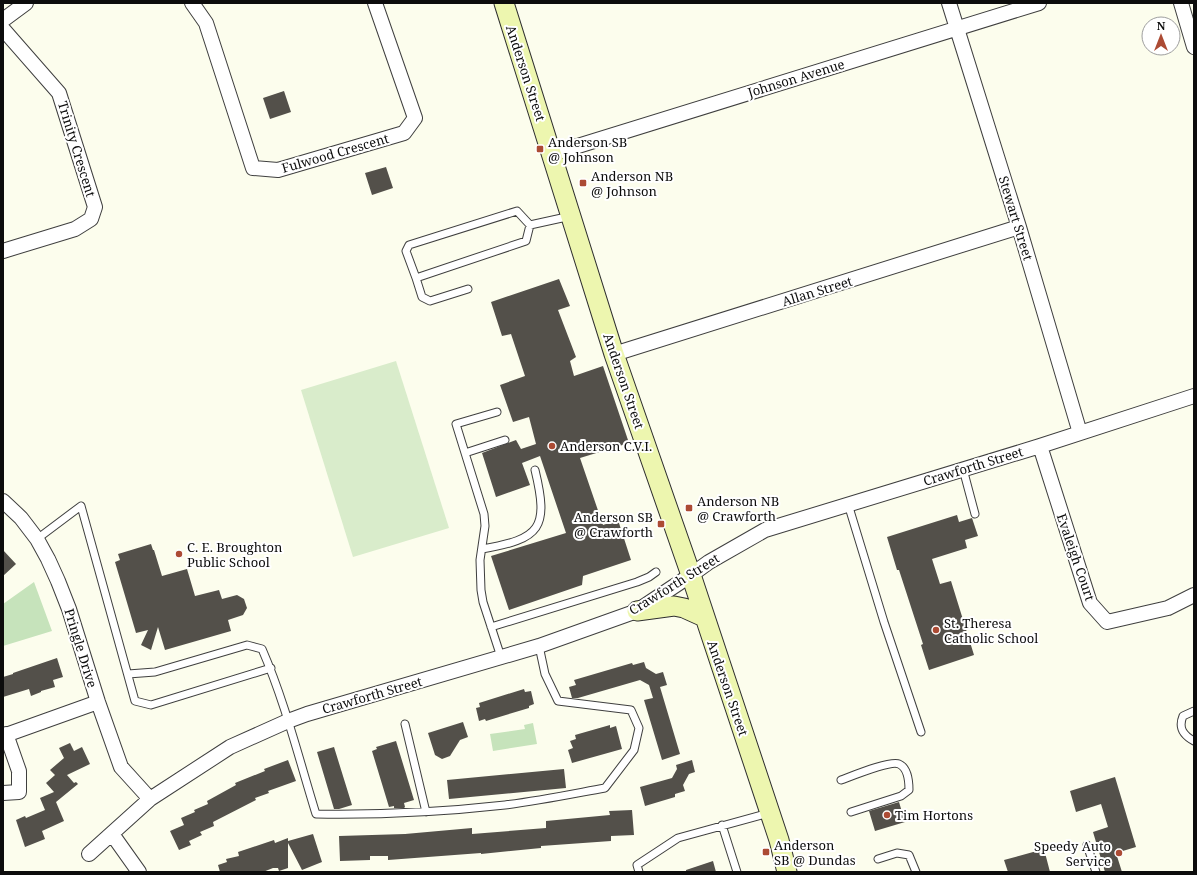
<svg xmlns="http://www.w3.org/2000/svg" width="1197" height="875" font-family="'Noto Serif',serif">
  <rect width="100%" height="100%" fill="#fcfded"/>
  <path fill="#c6e3bb" d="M34,582L52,631L3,646V604Z
    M533,723L537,744L493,751L490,734L525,729L524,725Z"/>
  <path fill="#d9eccb" d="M396,361L449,528L353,557L301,390Z"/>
  <path fill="#53504a" d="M284,91L291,112L270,119L263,98Z
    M386,167L393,188L372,195L365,173Z
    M559,279L570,306L558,310L576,357L570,361L574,376L603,366L629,443L580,458L603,525L618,520L631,560L583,576L582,585L509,610L491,556L566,533L540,456L522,463L530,485L496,497L482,453L516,440L521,449L536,444L529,417L513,422L500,385L525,376L511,334L502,336L491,302Z
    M957,515L959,522L972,518L978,536L965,540L967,548L932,559L940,584L951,581L974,655L929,670L921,645L923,644L899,570H897L887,537Z
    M151,544L153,550H154L162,576L187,569L195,596L219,590L222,599L237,595L244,599L247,608L243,615L228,620L231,631L165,650L158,627L151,650L141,645L148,630L136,633L115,562L120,560L118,554Z
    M3,550L16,564L3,576Z
    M57,658L63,677L53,680L55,687L41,691V692L31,696L29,689L3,697V677L13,674V673Z
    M644,662L646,668L656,674L663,672L667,685L660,687L680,754L662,760L644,700L653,698L649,685L640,680L578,698H572L569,687L576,685L574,680L632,663L633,665Z
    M524,689L525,692L531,691L534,704L529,706V708L486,721L485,719L479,721L476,708L480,707L479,703Z
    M463,722L468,737L460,740L450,756L442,759L435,755L428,733Z
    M610,725V728L616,726L622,749L572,763L568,750L573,748L570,741L576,739L575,735Z
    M396,741L414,800L404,803L405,807L404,808H394V806L389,807L372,751L377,749L376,747Z
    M70,743L74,751L82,747L90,764L67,775L74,783L76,782L78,784L56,802L64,821L42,831L45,839L25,847L16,820L25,816L26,818L45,810L40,798L54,792L46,783L55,775L50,770L64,758L59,748Z
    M334,747L352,805L339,809H334L317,752Z
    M288,760L296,781L268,791L269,793L255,798L256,800L213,822L214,826L200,832L202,835L189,841L191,845L179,850L170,831L184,825L181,818L195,812L194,810L208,804L207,801L236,785L235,783L265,771L264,769Z
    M692,760L695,772L689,774L683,785L685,791L675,794V797L645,806L640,787L672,778L677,769L676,765Z
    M564,769L566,788L449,799L447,780Z
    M1115,777L1136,847L1116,853L1122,872H1105L1093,832L1108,827L1101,804L1076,812L1070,791Z
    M899,802L905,822L875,831L869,811Z
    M632,810L634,835L611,836V841L541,846V848L481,854V853L388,860V856H370V860L340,861L339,836L405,834L472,828V834L546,828V821L610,815L609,811Z
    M313,834L322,862L302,870L288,843V868L279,871L278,868H273L263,872H220L218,865L227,862L226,859L239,856L238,852L274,840L275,843L288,838V841Z
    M1044,849L1050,872H1008L1004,860Z
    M713,861L716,872H686V870Z"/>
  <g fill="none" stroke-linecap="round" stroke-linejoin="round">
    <g stroke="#3f3f3f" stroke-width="9">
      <path id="service" d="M517,211L530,225L526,241L416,278L406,251L409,245Z
        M530,225L571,216
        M416,278L422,297L430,301L468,289
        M465,453L456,424L497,412
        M963,469L975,514
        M848,504L884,622L921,732
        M37,539L81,506L135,701L151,705L271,668
        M482,549C541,539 549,528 535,470
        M491,627L637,582L649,577L656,572
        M501,657L483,602L481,590L480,560L485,526L484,514L465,453L505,440
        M128,674L155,672L247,645L262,649C285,702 299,759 316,814C379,815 442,812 505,805C538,801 572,794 605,788L634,750L639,728L631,710L558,701L545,674L539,646
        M1194,711L1183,716C1178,728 1183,735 1194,741
        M405,724L426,812
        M841,780C852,776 891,760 899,764C908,768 909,782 909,790L901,796L851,812
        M722,825L737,872
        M1087,845L1096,872
        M878,859L897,853L909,855L916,872
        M639,872L637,865L678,838L769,813"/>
    </g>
    <g stroke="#3f3f3f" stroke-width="16">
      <path id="minor" d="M192,3L206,23L253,168L278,170L404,133L415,118L375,3
        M949,3L1019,227L1080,433
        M1181,3L1194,47
        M3,20L26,3
        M3,29L59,93L95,207L91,219L75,229L3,251
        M552,154L1039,3
        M614,354L1019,227
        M1040,446L1090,603L1107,622L1168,608L1194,595
        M3,501L21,518L37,539L48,559L58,581L69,609L98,702L121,767L150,799
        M3,736L98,702
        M3,793L19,792V771L6,734
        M112,834L139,872
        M89,854L150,799L230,747L288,721L307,714L539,646L637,611L691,575L709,562L765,530L1040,446L1194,396"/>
    </g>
    <g stroke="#2e2e2e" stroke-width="21">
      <path id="secondary" d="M504,3L614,354L691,575L779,840L787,872
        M637,611L674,606L684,608L704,617"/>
    </g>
    <use href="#service" stroke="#fff" stroke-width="7"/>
    <use href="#minor" stroke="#fff" stroke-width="14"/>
    <use href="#secondary" stroke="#edf6af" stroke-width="19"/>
  </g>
  <g fill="#ac4b34" stroke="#fff" stroke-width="1.5">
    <rect x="536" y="145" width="8" height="8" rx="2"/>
    <rect x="579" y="179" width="8" height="8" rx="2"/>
    <circle cx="552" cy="446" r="4"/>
    <rect x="685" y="504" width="8" height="8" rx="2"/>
    <rect x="657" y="520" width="8" height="8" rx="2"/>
    <circle cx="179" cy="554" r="4"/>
    <circle cx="936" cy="630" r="4"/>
    <circle cx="887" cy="815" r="4"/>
    <rect x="762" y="848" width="8" height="8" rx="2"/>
    <circle cx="1119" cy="853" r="4"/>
  </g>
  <g text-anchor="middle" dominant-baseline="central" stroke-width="4" stroke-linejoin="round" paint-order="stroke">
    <g font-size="13" fill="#0c0c0c" stroke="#fff">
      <text transform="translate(526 73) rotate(72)">Anderson Street</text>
      <text transform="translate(796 78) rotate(-17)">Johnson Avenue</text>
      <text transform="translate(77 149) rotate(73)">Trinity Crescent</text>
      <text transform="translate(335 153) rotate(-16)">Fulwood Crescent</text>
      <text transform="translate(1016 218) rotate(73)">Stewart Street</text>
      <text transform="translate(817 291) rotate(-17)">Allan Street</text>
      <text transform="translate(624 381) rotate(71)">Anderson Street</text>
      <text transform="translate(973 466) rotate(-17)">Crawforth Street</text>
      <text transform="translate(1076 557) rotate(71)">Evaleigh Court</text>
      <text transform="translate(674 584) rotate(-32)">Crawforth Street</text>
      <text transform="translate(81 648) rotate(73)">Pringle Drive</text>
      <text transform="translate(728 688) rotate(71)">Anderson Street</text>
      <text transform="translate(372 695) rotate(-16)">Crawforth Street</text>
    </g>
    <g font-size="13" fill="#0c0c0c" stroke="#fff" text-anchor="start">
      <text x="548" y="142">Anderson SB<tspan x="548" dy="15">@ Johnson</tspan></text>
      <text x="591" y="176">Anderson NB<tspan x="591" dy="15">@ Johnson</tspan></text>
      <text x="560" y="446">Anderson C.V.I.</text>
      <text x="697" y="501">Anderson NB<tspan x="697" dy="15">@ Crawforth</tspan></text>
      <text x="653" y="517" text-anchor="end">Anderson SB<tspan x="653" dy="15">@ Crawforth</tspan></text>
      <text x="187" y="547">C. E. Broughton<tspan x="187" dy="15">Public School</tspan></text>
      <text x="944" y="623">St. Theresa<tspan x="944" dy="15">Catholic School</tspan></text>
      <text x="895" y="815">Tim Hortons</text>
      <text x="774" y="845">Anderson<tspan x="774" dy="15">SB @ Dundas</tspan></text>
      <text x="1111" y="846" text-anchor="end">Speedy Auto<tspan x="1111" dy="15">Service</tspan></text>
    </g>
  </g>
  <rect width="1197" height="875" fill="none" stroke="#0c0c0c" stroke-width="8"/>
  <g transform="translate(1161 36)"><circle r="19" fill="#ffffff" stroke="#9e9e9e"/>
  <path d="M0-3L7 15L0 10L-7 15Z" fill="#ac4b34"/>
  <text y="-6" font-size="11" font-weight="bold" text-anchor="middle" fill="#0c0c0c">N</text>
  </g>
</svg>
